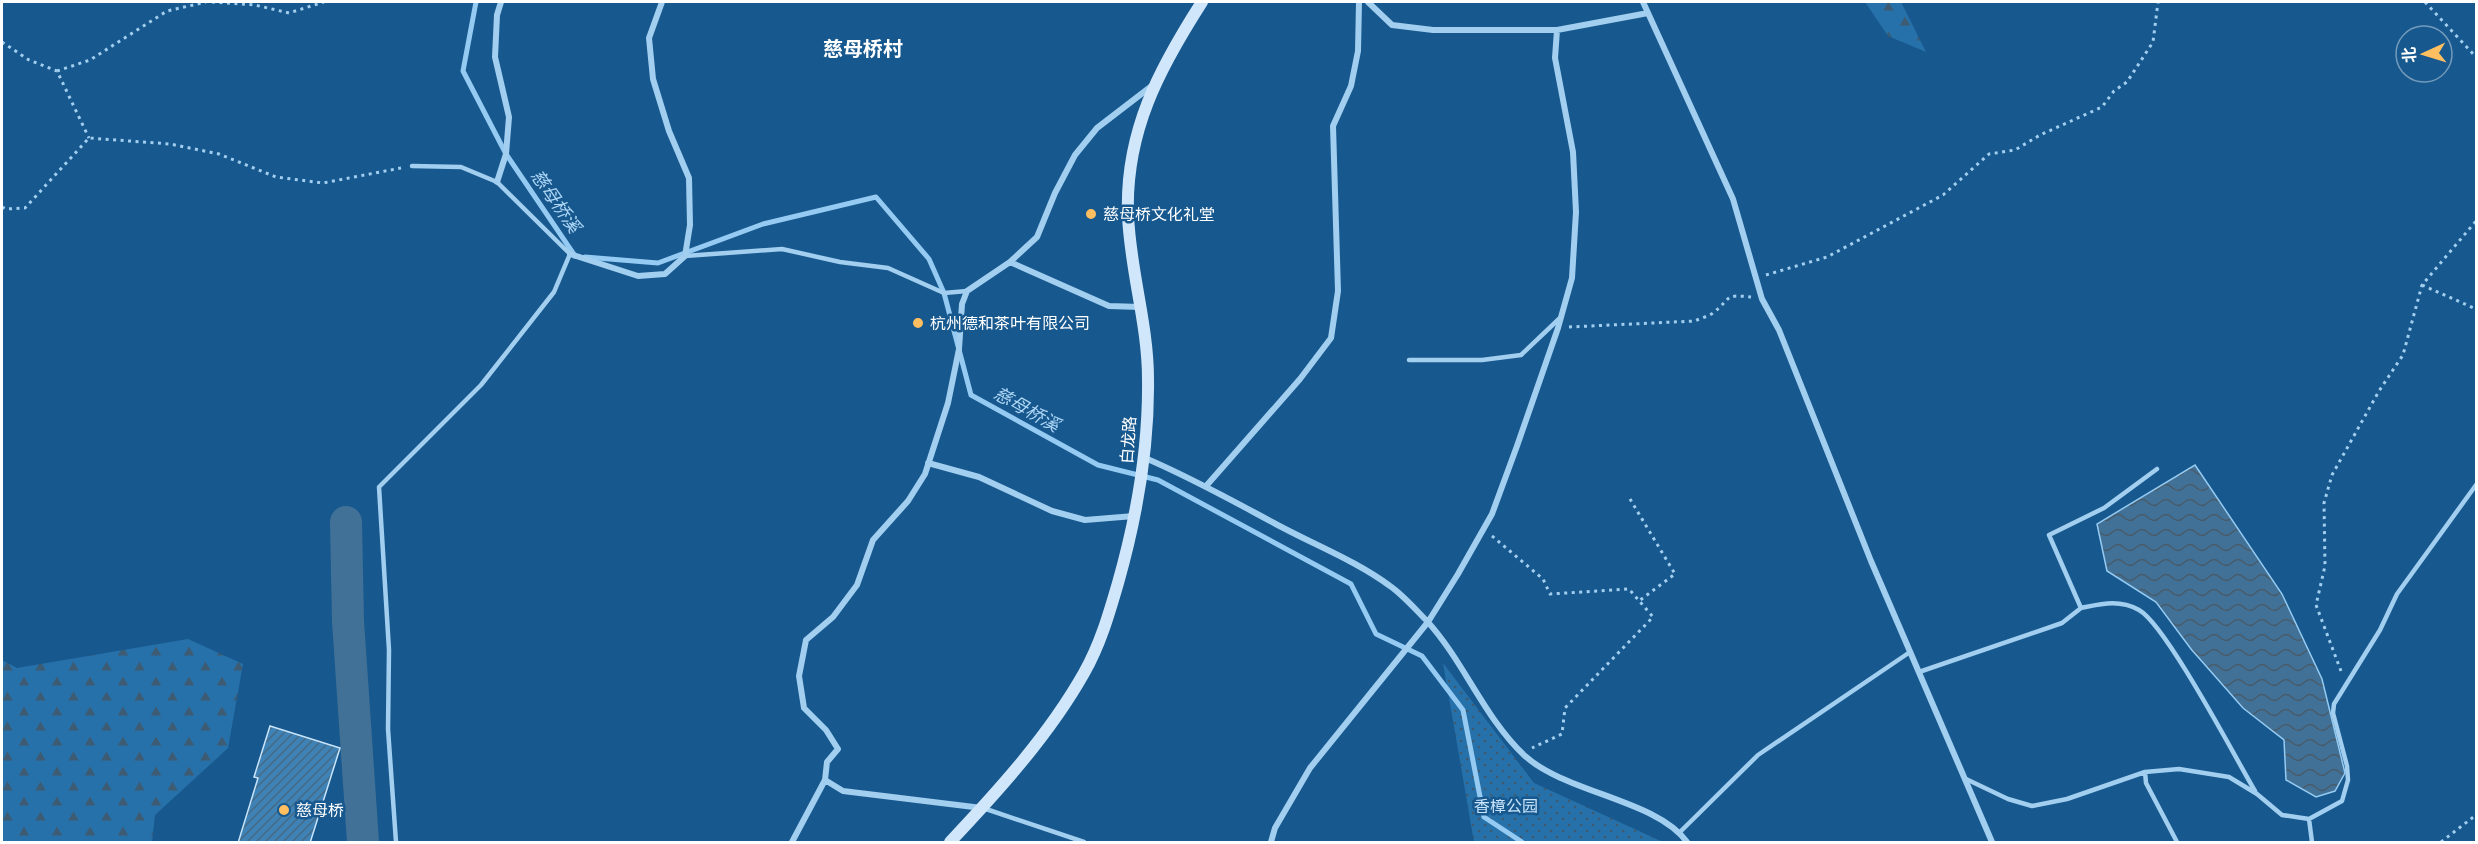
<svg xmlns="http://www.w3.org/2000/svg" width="2478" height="844" font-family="Mulish,'Noto Sans SC',sans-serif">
  <defs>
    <pattern id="forest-firs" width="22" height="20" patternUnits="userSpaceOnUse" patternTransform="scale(1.5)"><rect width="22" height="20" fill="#2671aa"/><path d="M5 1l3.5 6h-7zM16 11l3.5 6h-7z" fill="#3d5b72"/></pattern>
    <pattern id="park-dots" width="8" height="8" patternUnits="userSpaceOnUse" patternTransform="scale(1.5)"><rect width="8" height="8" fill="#2671aa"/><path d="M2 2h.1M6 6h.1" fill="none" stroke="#3d5b72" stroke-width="1.8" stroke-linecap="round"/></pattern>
    <pattern id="water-waves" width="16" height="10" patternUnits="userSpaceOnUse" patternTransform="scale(1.5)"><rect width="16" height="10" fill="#427197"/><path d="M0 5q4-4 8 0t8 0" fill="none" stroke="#485b6a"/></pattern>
    <pattern id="building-hatch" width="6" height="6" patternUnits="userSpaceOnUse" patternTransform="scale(1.5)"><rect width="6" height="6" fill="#3f82b6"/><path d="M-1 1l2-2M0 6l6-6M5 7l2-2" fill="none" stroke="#456a86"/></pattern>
  </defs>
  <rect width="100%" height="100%" fill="#17588e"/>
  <path fill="url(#forest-firs)" d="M1865,2H1901L1926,52L1888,36Z
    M188,639L243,664L228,748L155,815L152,842H2V660L17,668Z"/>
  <path fill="url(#park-dots)" d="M1443,663L1534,783L1663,842H1474Z"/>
  <path fill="url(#water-waves)" stroke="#95cbf2" stroke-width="1.5" d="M2195,465L2282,594L2322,679L2345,773L2335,791L2316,797L2286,780L2284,740L2243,708L2191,649L2156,602L2107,571L2097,524Z"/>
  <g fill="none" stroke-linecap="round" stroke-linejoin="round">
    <path stroke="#95cbf2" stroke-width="5" d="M476,2L463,71L506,154L575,256
      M585,257L658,263L763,224L876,197L929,259L944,293L971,395L1098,465L1158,480L1351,584L1376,634L1422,656L1463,710L1484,817L1522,842"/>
    <path stroke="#427197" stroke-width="32" d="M346,522L348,621L363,842"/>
  </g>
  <path fill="url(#building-hatch)" stroke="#c9e5fb" stroke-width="1.5" d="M270,726L340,748L310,843H238L258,778L254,777Z"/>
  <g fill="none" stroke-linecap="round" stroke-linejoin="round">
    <path stroke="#a2ceef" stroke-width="3" stroke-dasharray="3 4.5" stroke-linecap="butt" d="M212,2L255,5L289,13L324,2
      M2425,2L2476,57
      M2,42L29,60L57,71L89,138
      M57,71L90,60L167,11L206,2
      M2,207L6,209L25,208L89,138L170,144L219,154L276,177L323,183L401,168
      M1766,275L1827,257L1943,195L1989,154L2015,150L2040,135L2102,107L2114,91L2127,82L2153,42L2158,2
      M2422,285L2476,309
      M1569,327L1695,321C1701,318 1709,316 1713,313C1732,298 1723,294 1751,297
      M1630,499L1675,574L1639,601
      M1492,536L1543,579L1550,594L1629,589L1653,617L1565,708L1562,734L1532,748
      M2341,671L2316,605L2325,566L2324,503L2332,475L2379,391L2403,355L2422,285L2476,221
      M2441,842L2476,815"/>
    <path stroke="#a2ceef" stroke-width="4.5" d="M685,256L782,249L840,262L888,268L944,293L967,291
      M1409,360H1482L1521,355L1561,317
      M2081,608C2101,604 2119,599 2139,610C2166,625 2235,757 2255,791
      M1919,672L2062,623L2081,608L2049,535L2104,508L2157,469
      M2145,772L2146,783L2177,842
      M1966,779L2008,799L2032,806L2067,799L2145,772L2179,769L2229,777L2257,794L2282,815L2309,819L2342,801L2348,780L2347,766L2333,713L2334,704L2380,630L2397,594L2476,485
      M983,808L1084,842
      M2309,819L2312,842
      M1680,832L1758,755L1910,652
      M396,842L388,729L389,650L379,487L481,385L554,292L570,254L497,182L461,167L412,166"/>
    <path stroke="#a2ceef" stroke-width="6" d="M1368,2L1392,25L1433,30H1557L1648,13
      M1643,2L1733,199L1762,299L1779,330L1871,561L1992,842
      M497,182L506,154L509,117L495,57L497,15L501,2
      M570,254L638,276L665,274L685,256L690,225L689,178L669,131L653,79L649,38L662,2
      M1010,262L1109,306L1140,307
      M1145,458C1190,477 1231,500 1274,523C1312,544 1355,560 1390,586C1403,595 1415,609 1426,620C1464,661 1484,718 1525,756C1566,793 1657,800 1687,842
      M928,463L979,477L1052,511L1085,520L1134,516
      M1207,485L1300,379L1331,338L1338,291L1333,126L1351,86L1358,51L1359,2
      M982,808L843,791L825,780L827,762L838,749L826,730L804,708L799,676L806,640L833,617L857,585L873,540L908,501L925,474L948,403L959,349L962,304L967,291L1010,262L1037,237L1055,193L1075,155L1097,128L1153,85
      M792,842L825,780
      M1271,842L1275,828L1310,768L1428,622L1458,574L1492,514L1517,446L1558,328L1572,278L1576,212L1573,152L1555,58L1557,30"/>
    <path stroke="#d0e7fb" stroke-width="12" d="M950,842C999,790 1049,735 1084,673C1100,645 1109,614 1118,583C1137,516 1149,449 1148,379C1148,324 1130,270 1128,215C1125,132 1159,69 1202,2"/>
  </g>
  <g fill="#ffbf61" stroke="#17588e" stroke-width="2">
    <circle cx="1091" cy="214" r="6"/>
    <circle cx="918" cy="323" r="6"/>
    <circle cx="284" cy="810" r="6"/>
  </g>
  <g text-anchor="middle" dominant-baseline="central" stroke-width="5" stroke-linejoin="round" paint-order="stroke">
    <g font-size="16" fill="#fff" stroke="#17588e" text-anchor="start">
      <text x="1103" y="214">慈母桥文化礼堂</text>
      <text x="930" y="323">杭州德和茶叶有限公司</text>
      <text x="296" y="810">慈母桥</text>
    </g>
    <g font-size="16" fill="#fff" stroke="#17588e">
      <text transform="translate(1128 440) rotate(-86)">白龙路</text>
    </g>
    <g font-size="16" fill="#c9e5fb" stroke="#17588e">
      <text x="1506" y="806">香樟公园</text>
    </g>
    <g font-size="18" font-style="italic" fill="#aed7f6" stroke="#17588e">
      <text transform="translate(556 201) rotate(55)">慈母桥溪</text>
      <text transform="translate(1027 409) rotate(29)">慈母桥溪</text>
    </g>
    <g font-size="20" font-weight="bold" fill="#fff" stroke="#17588e">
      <text x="863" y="48">慈母桥村</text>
    </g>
  </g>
  <rect width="2478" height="844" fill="none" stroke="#ffffff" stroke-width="6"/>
  <g transform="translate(2424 54) rotate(266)"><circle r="28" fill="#17588e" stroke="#749bbb" stroke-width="1.5"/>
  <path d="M0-4.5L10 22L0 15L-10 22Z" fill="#ffbf61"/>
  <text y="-9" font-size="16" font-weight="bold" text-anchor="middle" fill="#ffffff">北</text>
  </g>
</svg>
